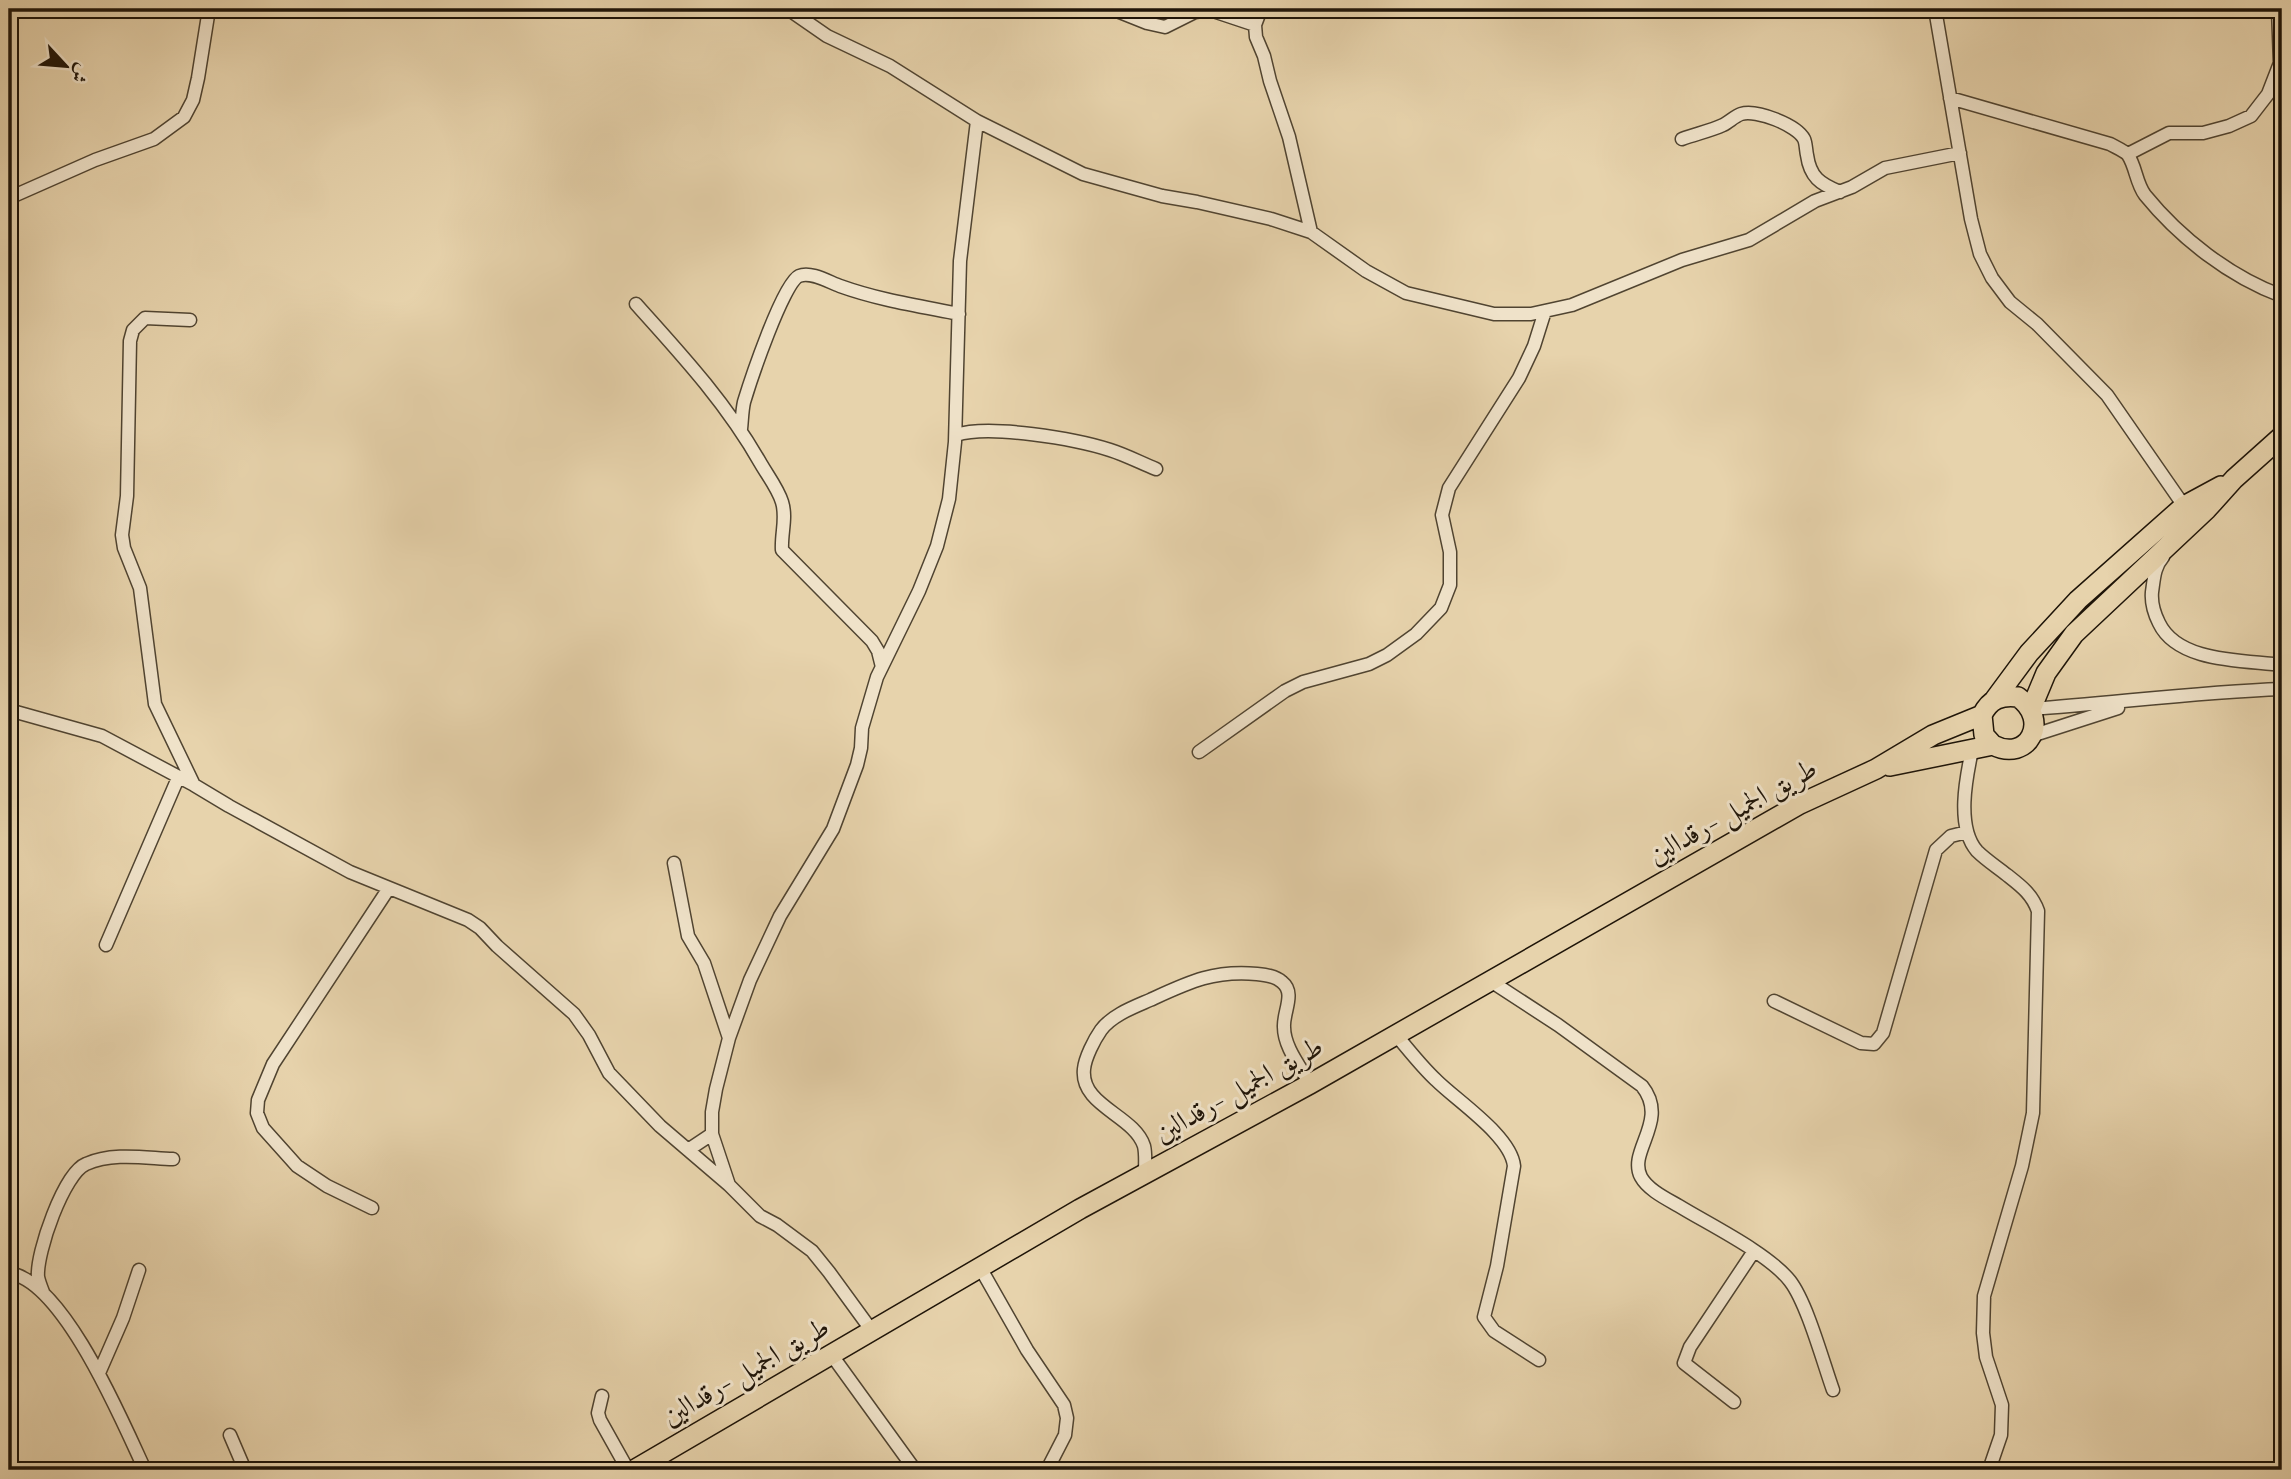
<svg xmlns="http://www.w3.org/2000/svg" width="2291" height="1479" font-family="'Libre Bodoni',Amiri,serif">
  <rect width="100%" height="100%" fill="#e7d3ac"/>
  <filter id="stains"><feTurbulence type="fractalNoise" baseFrequency=".00286" numOctaves="4"/><feColorMatrix values="0 0 0 0 .2 0 0 0 0 .09 0 0 0 0 .02 0 0 0 .5 -.17"/></filter>
  <radialGradient id="worn" r=".72"><stop offset=".6" stop-color="#630" stop-opacity="0"/><stop offset="1" stop-color="#630" stop-opacity=".3"/></radialGradient>
  <g fill="none" stroke-linecap="round" stroke-linejoin="round">
    <g stroke="#504431" stroke-width="15">
      <path id="street" d="M788,9L827,36L890,66L977,121L1083,174L1162,196L1197,202L1271,219L1311,232L1366,271L1406,293L1494,314H1531L1572,305L1682,260L1749,240L1815,201L1852,187L1885,168L1960,153
        M1112,9L1147,23L1165,27L1195,12L1210,10L1255,25
        M1261,9L1255,25L1256,37L1264,56L1270,81L1289,137L1311,232
        M1935,9L1971,219L1980,254L1992,278L2010,302L2037,324L2107,395L2184,506L2188,507
        M1950,98L2110,144C2115,147 2125,151 2128,155C2136,167 2136,183 2145,195C2180,238 2230,277 2282,296
        M1682,139C1695,134 1710,131 1723,125C1729,122 1735,116 1741,114C1756,109 1797,125 1804,139C1806,143 1806,151 1807,155C1810,177 1820,184 1840,192
        M2128,154L2169,133H2203L2229,126L2251,116L2268,94L2280,63L2278,9
        M9,198L95,160L154,139L184,117L193,100L198,78L209,9
        M636,304C682,355 727,404 761,464C768,476 778,489 782,502C787,518 781,533 782,550L872,641L878,651L882,667
        M190,320L145,318L133,330L130,341L127,496L122,535L124,548L140,588L155,704L194,785
        M741,429C742,420 742,411 744,402C750,382 783,283 799,276C811,271 829,282 840,286C879,300 919,306 959,314
        M956,435C989,424 1076,439 1110,450C1126,455 1141,463 1156,469
        M2163,557C2154,567 2154,579 2152,592C2151,603 2154,613 2159,623C2178,663 2244,660 2282,665
        M2031,709C2115,703 2198,692 2282,689
        M9,710L102,736L194,785L229,806L350,872L468,920L480,928L497,946L574,1014L589,1035L609,1073L660,1126L729,1185L760,1216L777,1225L812,1251L829,1272L872,1331
        M2031,736L2118,708
        M1972,750C1966,778 1956,827 1977,851C1986,860 1997,867 2007,875C2021,886 2032,894 2038,911L2033,1113L2022,1166L1984,1296L1983,1333L1986,1357L2002,1405L2001,1435L1989,1470
        M1199,752L1285,691L1303,682L1369,664L1387,655L1416,634L1441,608L1450,585V552L1442,515L1449,488L1519,378L1534,346L1545,311
        M674,863L688,936L704,963L729,1038
        M106,945L178,778
        M1489,980L1558,1025L1642,1086C1670,1121 1627,1151 1641,1177C1648,1190 1667,1199 1679,1206C1710,1225 1768,1253 1790,1281C1807,1303 1823,1362 1833,1390
        M1774,1001L1861,1043L1874,1044L1883,1033L1936,850L1951,836L1967,832
        M1396,1035C1409,1050 1421,1066 1436,1080C1457,1101 1511,1136 1514,1166L1497,1266L1484,1317L1494,1331L1539,1360
        M688,1150L712,1134
        M1145,1173C1145,1165 1146,1154 1144,1146C1134,1115 1080,1106 1084,1069C1085,1058 1094,1040 1101,1030C1112,1015 1134,1007 1150,1000C1189,982 1213,970 1257,974C1266,975 1275,976 1282,982C1296,993 1283,1012 1284,1027C1284,1047 1300,1066 1310,1084
        M729,1185L712,1134V1112L716,1089L729,1038L750,980L780,916L833,829L857,765L861,748L862,728L877,677L919,591L937,546L949,499L955,442L960,261L977,121
        M372,1208L327,1186L297,1166L263,1128L257,1113L258,1100L273,1064L389,888
        M981,1269L1027,1350L1064,1405L1067,1418L1065,1435L1047,1470
        M9,1273C64,1281 123,1423 145,1470
        M43,1292C41,1287 39,1282 38,1277C36,1253 64,1173 86,1164C113,1152 145,1158 173,1159
        M831,1354L915,1470
        M99,1373L123,1318L139,1270
        M602,1396L598,1413L600,1420L628,1470
        M1734,1402L1684,1363L1690,1347L1754,1251
        M230,1435L245,1470
        M423,1469L424,1470"/>
    </g>
    <g stroke="#1e1408" stroke-width="22">
      <path id="primary" d="M1995,699L2029,653L2078,600L2184,506L2221,486
        M2031,709L2046,673L2074,634L2207,509L2234,479L2282,436
        M1890,766L1993,745C2028,763 2051,720 2018,697C2001,695 1990,699 1982,715L1984,735L1993,745
        M634,1470L1080,1209L1310,1084L1800,804L1876,769L1933,735L1982,715"/>
    </g>
    <use href="#street" stroke="#efe2c9" stroke-width="12"/>
    <use href="#primary" stroke="#e7d3ac" stroke-width="19"/>
  </g>
  <g text-anchor="middle" dominant-baseline="central" stroke-width="6" stroke-linejoin="round" paint-order="stroke">
    <g font-size="28" fill="#1e1408" stroke="#efe2c9">
      <text transform="translate(1733 812) rotate(-29)">طريق الجميل -رقدالين</text>
      <text transform="translate(1239 1090) rotate(-29)">طريق الجميل -رقدالين</text>
      <text transform="translate(746 1372) rotate(-30)">طريق الجميل -رقدالين</text>
    </g>
  </g>
  <rect width="2291" height="1479" fill="none" stroke="#e7d3ac" stroke-width="35"/>
  <rect x="10" y="10" width="2270" height="1458" fill="none" stroke="#1e1408" stroke-width="3.5"/>
  <rect x="18" y="18" width="2256" height="1444" fill="none" stroke="#1e1408" stroke-width="2"/>
  <g transform="translate(66 66) rotate(116)" stroke="#efe2c9" stroke-width="5" paint-order="stroke">
  <path d="M0-5L12 26L0 18L-12 26Z" fill="#1e1408"/>
  <text y="-10" font-size="19" font-weight="bold" text-anchor="middle" fill="#1e1408">ش</text>
  </g>
  <rect width="100%" height="100%" filter="url(#stains)"/>
  <rect width="100%" height="100%" fill="url(#worn)"/>
</svg>
